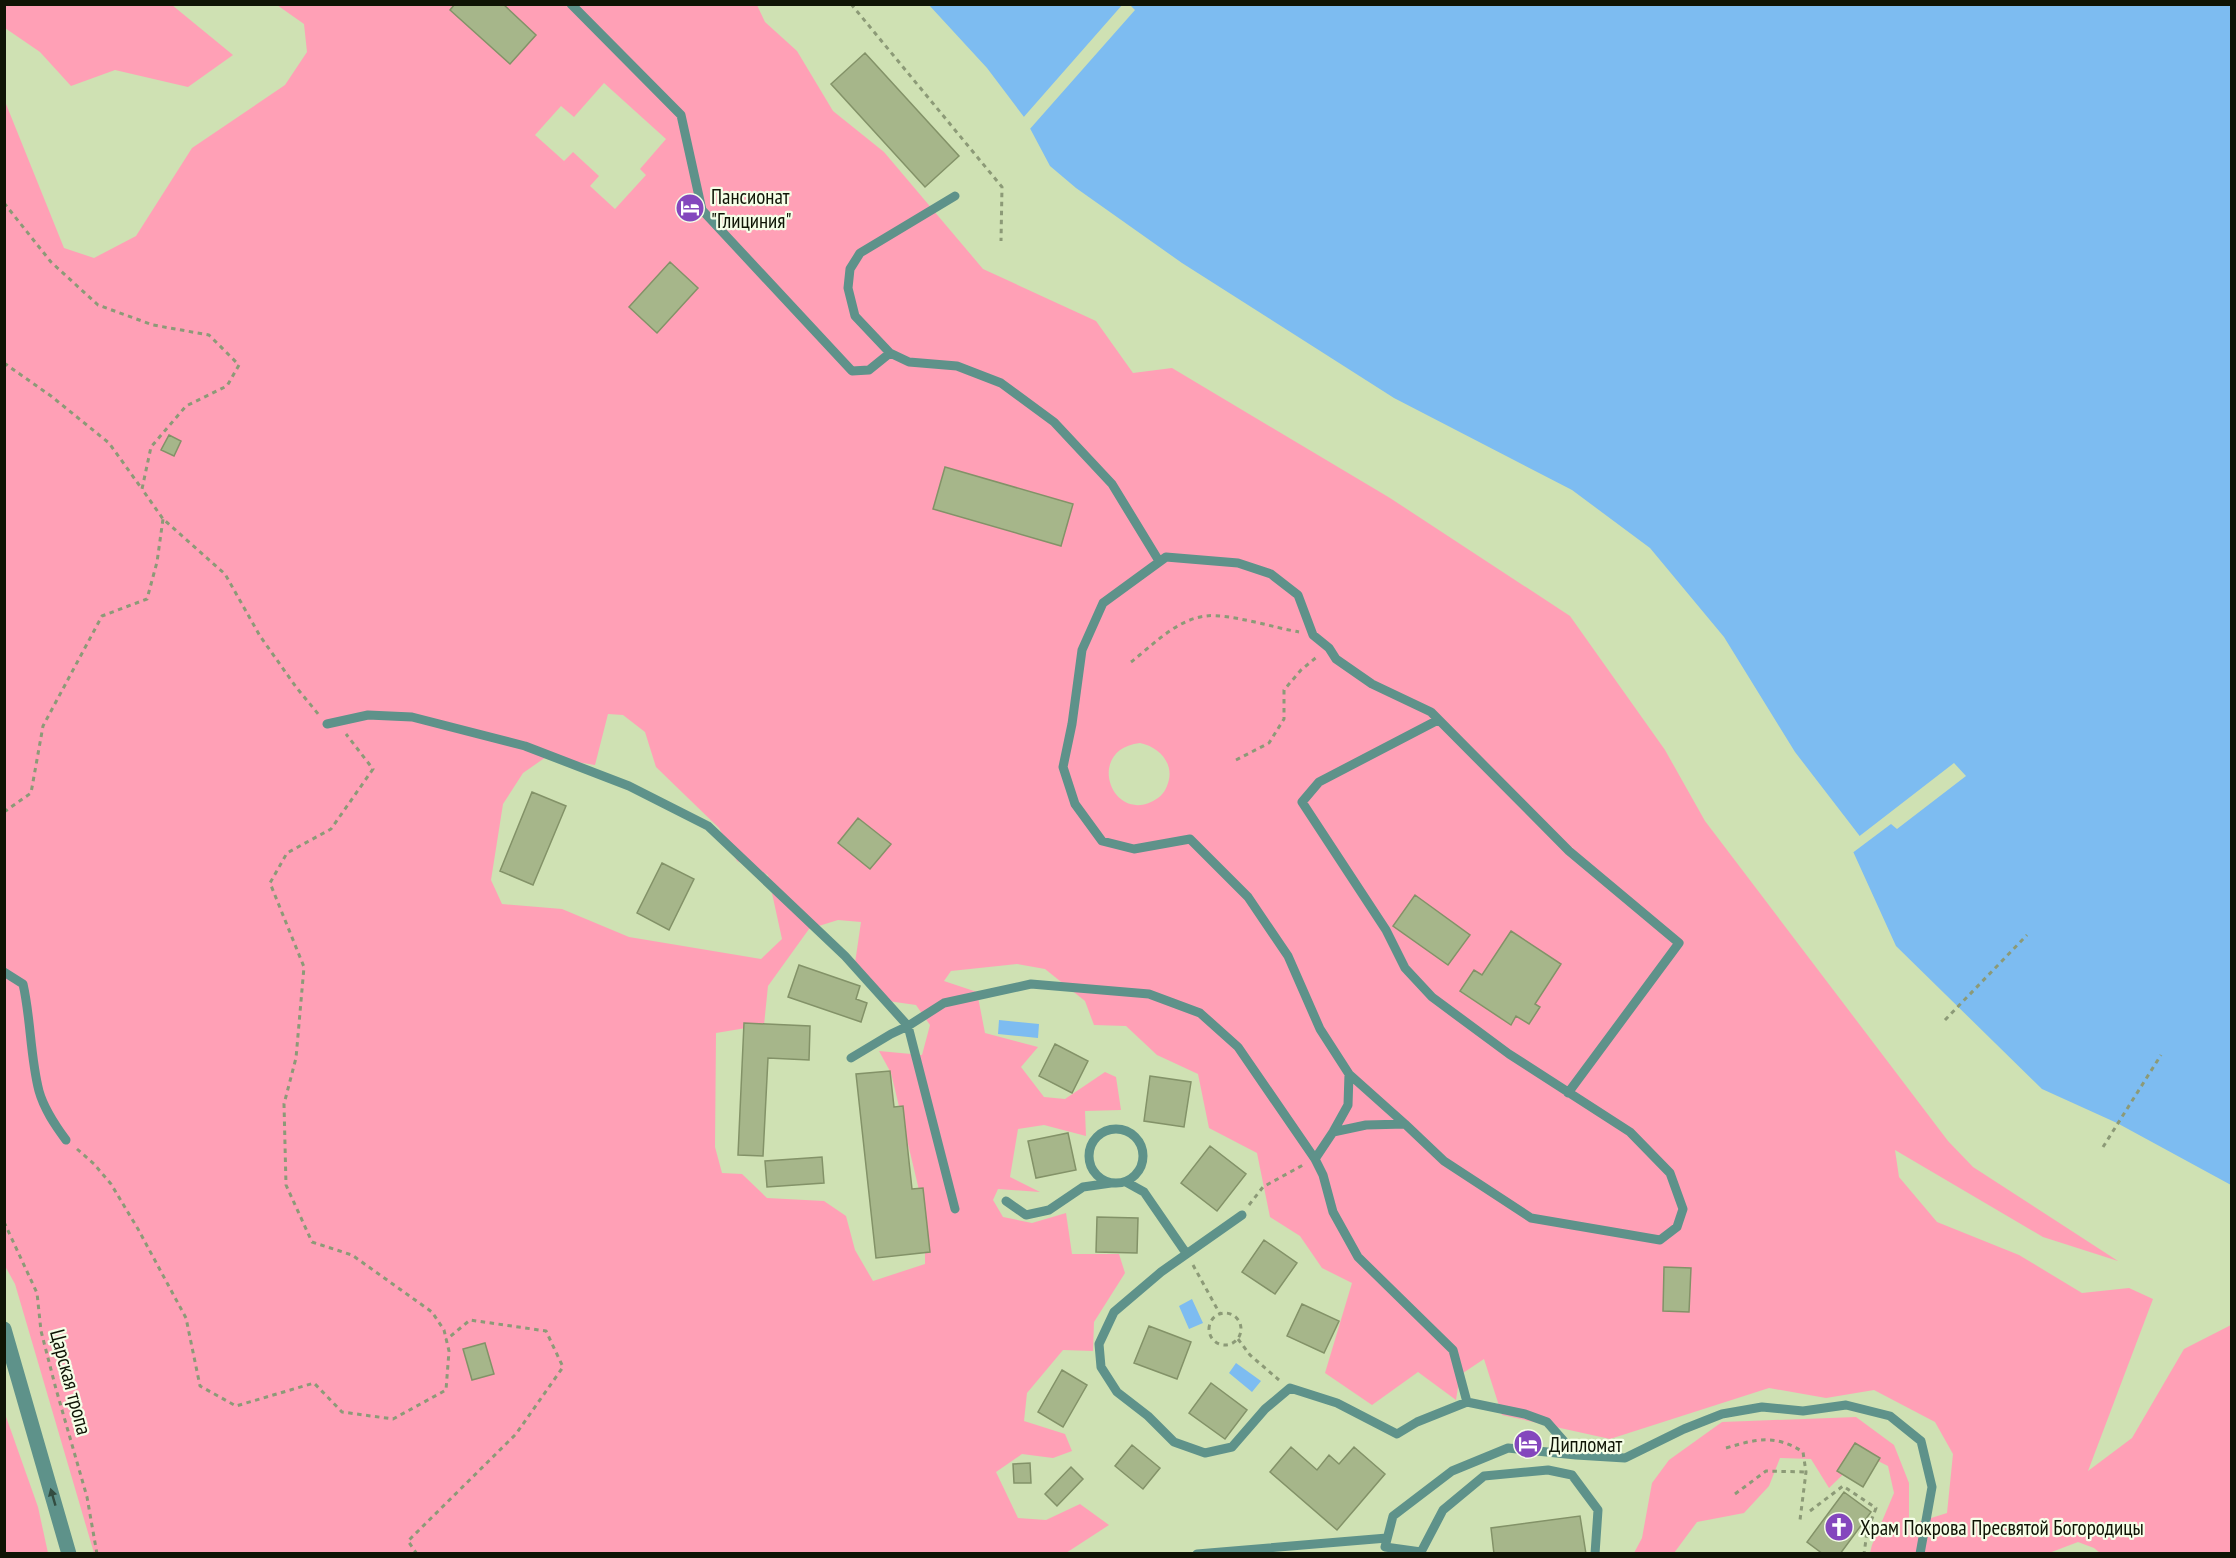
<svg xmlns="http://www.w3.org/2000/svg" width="2236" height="1558" font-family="'PT Sans Narrow',sans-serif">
  <rect width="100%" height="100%" fill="#cfe1b3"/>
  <path fill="#ffa0b6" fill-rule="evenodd" d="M5,4L172,5L233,55L188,87L115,70L71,86L40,52L5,28Z
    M277,5H455L451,10L510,64L536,35L503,5H757L765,22L797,51L833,111L884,152L983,269L1096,321L1133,373L1172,368L1390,498L1570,616L1665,750L1705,821L1948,1141L1973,1167L2118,1261L2043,1237L1895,1150L1899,1177L1937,1222L2019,1255L2082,1293L2129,1288L2153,1299L2088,1471L2132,1438L2184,1349L2231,1325V1553H2100L2094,1548L2078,1542L2049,1553H1870L1872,1545L1894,1493L1888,1466L1864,1454L1829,1488L1811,1459L1780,1458L1769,1486L1744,1513L1697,1522L1674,1553H1634L1642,1538L1652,1483L1669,1460L1722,1422L1856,1417L1894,1445L1909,1483V1525L1947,1513L1953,1454L1935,1422L1874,1390L1826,1398L1769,1388L1610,1439L1502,1415L1484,1359L1460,1375L1456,1400L1418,1372L1372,1405L1325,1373L1352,1283L1322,1268L1300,1236L1270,1217L1257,1153L1209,1128L1198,1074L1157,1055L1126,1026L1094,1025L1085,1001L1045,969L1017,964L951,971L944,981L977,992L985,1033L1038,1047L1021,1067L1044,1097L1065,1099L1105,1072L1116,1077L1121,1110L1085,1111L1086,1136L1044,1125L1018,1129L1010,1177L1040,1192L998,1189L993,1200L1003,1217L1032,1223L1066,1213L1072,1254H1119L1125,1273L1094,1322L1093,1351L1063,1350L1027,1393L1024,1421L1065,1434L1072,1451L1053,1458L1022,1454L996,1472L1018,1518L1046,1520L1080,1504L1109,1525L1066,1553H94L15,1284L5,1266L4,99L64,248L94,258L136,236L192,148L285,85L307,52L304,24ZM604,83L666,139L640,169L646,175L615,209L590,186L599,176L573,152L564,161L535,135L561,106L574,117ZM670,262L698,288L657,333L630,307ZM945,467L1073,504L1061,546L933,508ZM608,714L623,715L645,732L656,767L719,828L737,861L768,875L782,939L761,959L629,937L562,909L502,904L491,880L503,804L523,773L546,757L595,765ZM1140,743C1160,747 1176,765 1167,786C1164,794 1158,799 1151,802C1110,821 1086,749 1140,743ZM838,920L861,922L854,970L888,1001L916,1005L930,1025L922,1055L879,1051L891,1073L925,1215V1264L873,1281L855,1250L846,1216L824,1201L767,1198L742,1174L722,1173L715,1147L716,1033L764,1025L768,986L809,929ZM1511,931L1561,964L1535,1004L1540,1008L1529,1024L1516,1016L1510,1024L1460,992L1474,970L1482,975ZM485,1343L494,1374L472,1380L463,1350Z
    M4,1411L38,1507L48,1553H5Z"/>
  <path fill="#7dbcf1" d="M929,5H2231V1185L2117,1123L2042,1089L1896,946L1851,847L1862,839L1795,752L1724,637L1650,548L1572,490L1394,398L1182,263L1076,188L1050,166L1024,117L987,68Z
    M999,1020L1039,1024L1038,1038L998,1034Z
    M1192,1299L1203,1323L1189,1329L1179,1306Z
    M1236,1363L1261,1381L1252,1392L1229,1373Z"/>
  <path fill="#cfe1b3" d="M1123,4L1130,5L1135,10L1029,130L1022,119Z
    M1954,763L1966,776L1897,829L1891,824L1851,854L1849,846L1857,838Z"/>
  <path fill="#a6b68a" stroke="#839268" stroke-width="1.5" d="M455,4H503L536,35L510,64L450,10Z
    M865,53L959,156L925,187L831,84Z
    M670,262L698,288L657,333L629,307Z
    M169,435L181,441L174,456L161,450Z
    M945,467L1073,504L1061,546L933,509Z
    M532,792L566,806L533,885L500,871Z
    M858,818L891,844L870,869L838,843Z
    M662,863L694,879L669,930L637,913Z
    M1415,895L1470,935L1448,965L1393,926Z
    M1511,931L1561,964L1535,1004L1540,1007L1529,1024L1516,1016L1511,1025L1460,991L1474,970L1482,975Z
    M799,965L860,986L856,999L867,1003L861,1022L788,997Z
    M744,1023L810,1026L809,1060L768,1058L763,1156L738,1155Z
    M1055,1044L1088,1061L1072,1093L1039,1076Z
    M890,1071L894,1107L903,1106L912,1189L923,1188L930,1252L876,1258L856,1074Z
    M1150,1076L1191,1082L1184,1127L1144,1121Z
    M1068,1133L1076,1170L1036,1178L1028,1141Z
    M1210,1146L1246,1174L1217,1211L1181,1183Z
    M822,1157L824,1183L767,1187L765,1161Z
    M1097,1217L1138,1218L1137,1253L1096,1252Z
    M1264,1240L1297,1263L1275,1294L1242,1272Z
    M1664,1267L1691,1268L1689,1312L1663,1311Z
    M1302,1304L1339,1321L1324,1353L1287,1336Z
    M1149,1326L1191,1342L1177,1379L1134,1363Z
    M485,1343L494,1374L472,1380L463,1349Z
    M1062,1370L1087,1385L1063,1427L1038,1412Z
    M1211,1383L1247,1410L1225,1439L1189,1413Z
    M1855,1443L1880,1458L1863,1487L1837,1471Z
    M1132,1445L1160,1468L1143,1489L1115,1466Z
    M1291,1447L1317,1470L1329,1455L1339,1464L1354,1447L1385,1474L1337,1530L1270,1472Z
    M1030,1463L1031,1483H1014L1013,1464Z
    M1071,1467L1083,1479L1057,1506L1045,1494Z
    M1844,1492L1871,1512L1840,1554H1823L1807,1542Z
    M1580,1516L1586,1554H1494L1491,1528Z"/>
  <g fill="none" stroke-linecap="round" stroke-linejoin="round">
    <path stroke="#8c9a77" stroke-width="3" stroke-dasharray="4.5 4.5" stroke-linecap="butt" d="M851,4L1002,187L1001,241
      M4,203L51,262L98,305L153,325L209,335L239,365L227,386L186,406L151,447L142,489L163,519L225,574L260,636L296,687L319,715
      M4,363L51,396L109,443L142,489
      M1131,662C1153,645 1177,619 1206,616C1227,613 1276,628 1299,632
      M1236,760L1269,743L1284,719V690L1301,670L1318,656
      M4,812L31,793L43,726L102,616L147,599L157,562L163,519
      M1945,1020L2027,935
      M2103,1147L2161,1055
      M77,1149L94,1164L111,1184L138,1229L186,1318L200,1386L236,1406L314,1383L342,1412L393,1419L446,1390L449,1351L444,1330L432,1312L352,1255L312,1242L286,1185L284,1104L296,1058L304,967L270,883L287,853L331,829L373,769L346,734
      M1249,1205L1263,1187L1303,1165
      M4,1222L37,1293L41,1331L56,1389L87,1497L97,1554
      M1193,1265L1220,1314
      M1209 1329a16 16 0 1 1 32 0a16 16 0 1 1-32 0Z
      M1238,1339L1250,1355L1279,1380
      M1726,1448C1756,1439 1775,1434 1803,1452L1806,1472L1800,1520
      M1735,1494L1766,1471L1806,1472
      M1810,1511L1843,1486L1876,1508L1867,1532L1864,1554
      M417,1554L408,1541L516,1434L563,1367L546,1331L470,1320L446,1340"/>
    <path stroke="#5e928a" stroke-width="9" d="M571,4L681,115L702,210L852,371L869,370L890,353
      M955,196L860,253L850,269L848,288L855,316L890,353L909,362L957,366L1001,383L1054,422L1112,484L1159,561
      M327,724L368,715L412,717L525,746L629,786L708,826L845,956L908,1026L955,1209
      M4,972L23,984C31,1019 30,1056 39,1091C44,1109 55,1125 66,1140
      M851,1058L891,1034L908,1026L944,1003L1031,984L1149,994L1200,1013L1238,1047L1315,1159L1323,1175L1333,1212L1358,1257L1453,1350L1467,1402
      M1405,1124L1349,1074L1320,1029L1288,956L1248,897L1190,839L1134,849L1102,841L1075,804L1063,767L1072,724L1082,650L1103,603L1166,557L1238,563L1271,574L1298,595L1313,635L1329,648L1336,659L1372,684L1431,712L1569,851L1679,943L1568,1093
      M1089 1156a27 27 0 1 1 54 0a27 27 0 1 1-54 0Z
      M1333,1132L1366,1125L1405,1124L1444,1161L1531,1218L1660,1240L1677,1227L1683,1209L1670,1173L1630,1132L1509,1054L1432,997L1405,968L1386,930L1302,802L1319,782L1438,720
      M1315,1159L1333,1132L1348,1105L1349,1074
      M1126,1182L1144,1192L1186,1253
      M1006,1201L1026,1215L1049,1210L1083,1187L1111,1183
      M1242,1215L1161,1272L1114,1312L1099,1344L1101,1367L1117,1392L1148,1416L1174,1442L1205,1453L1232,1447L1265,1409L1290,1388L1337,1403L1397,1434L1417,1422L1467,1402L1525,1414L1547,1422L1576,1455L1625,1458L1684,1429L1722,1414L1762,1407L1803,1411L1846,1405L1890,1416L1921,1441L1932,1487L1920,1554
      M1576,1455L1508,1448L1452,1471L1393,1516L1385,1547L1421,1552L1443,1510L1484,1476L1548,1470L1572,1475L1598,1510L1595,1554
      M1197,1554L1387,1538"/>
    <path stroke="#5e928a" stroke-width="15" d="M4,1329L69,1554"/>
  </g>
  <defs><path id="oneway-solid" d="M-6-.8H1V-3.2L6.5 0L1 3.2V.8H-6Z" transform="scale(1.5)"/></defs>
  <use fill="#334d41" href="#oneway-solid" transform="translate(53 1497) rotate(-106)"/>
  <defs>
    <g id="hotel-disc" transform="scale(1.5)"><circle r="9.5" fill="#8447bd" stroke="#f5fee7"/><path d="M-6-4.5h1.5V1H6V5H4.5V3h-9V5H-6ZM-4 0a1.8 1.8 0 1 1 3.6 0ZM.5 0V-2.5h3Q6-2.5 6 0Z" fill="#fff"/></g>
    <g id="church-disc" transform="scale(1.5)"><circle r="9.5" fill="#8447bd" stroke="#f5fee7"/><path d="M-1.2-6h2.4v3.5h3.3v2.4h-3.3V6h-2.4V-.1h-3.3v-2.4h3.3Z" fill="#fff"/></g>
  </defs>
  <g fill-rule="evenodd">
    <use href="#hotel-disc" x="690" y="208"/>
    <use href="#hotel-disc" x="1528" y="1444"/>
    <use href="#church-disc" x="1839" y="1527"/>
  </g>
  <g text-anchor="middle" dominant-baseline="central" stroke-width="4.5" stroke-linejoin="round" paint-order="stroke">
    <g font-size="21" fill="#0f1405" stroke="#f5fee7" text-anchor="start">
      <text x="711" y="196">Пансионат<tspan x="711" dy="24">"Глициния"</tspan></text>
      <text x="1549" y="1444">Дипломат</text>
      <text x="1860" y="1527">Храм Покрова Пресвятой Богородицы</text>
    </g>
    <g font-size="21" fill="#0f1405" stroke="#f5fee7">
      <text transform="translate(71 1382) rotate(75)">Царская тропа</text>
    </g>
  </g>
  <rect width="2236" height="1558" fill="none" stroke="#0f1405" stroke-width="12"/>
</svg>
